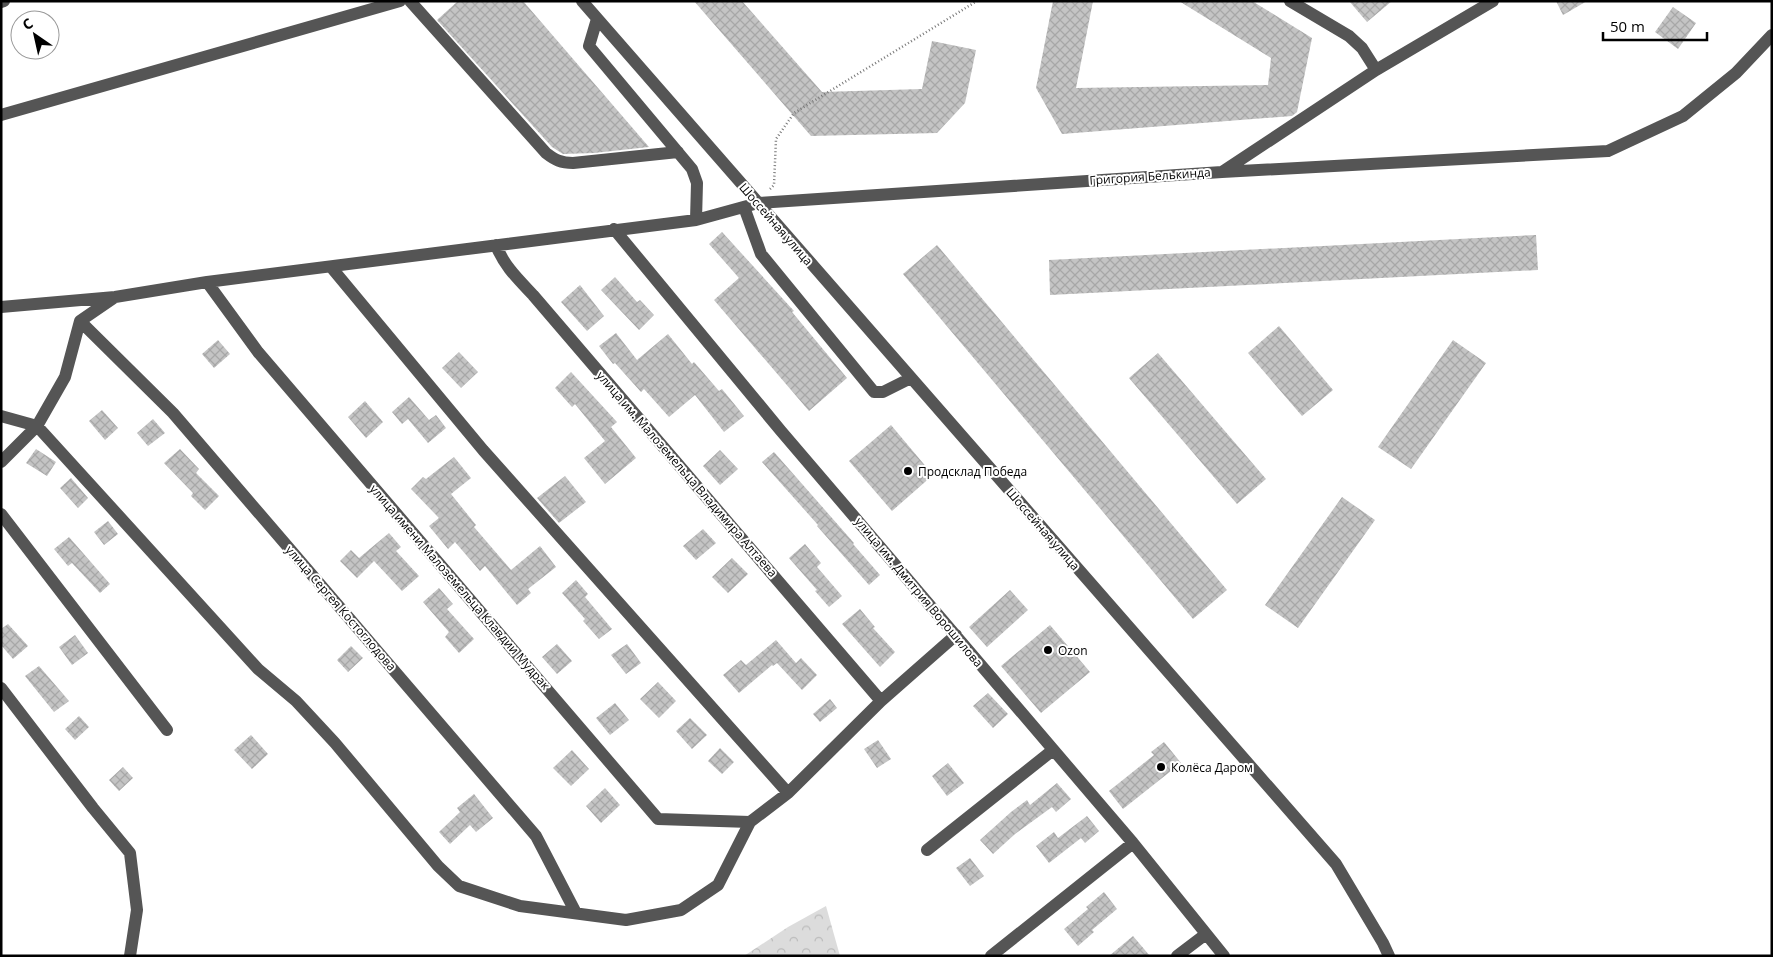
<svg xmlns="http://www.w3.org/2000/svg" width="1773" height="957" font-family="'Open Sans',sans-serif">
  <defs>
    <pattern id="forest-crowns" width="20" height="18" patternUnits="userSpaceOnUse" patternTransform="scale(1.25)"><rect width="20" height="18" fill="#dcdcdc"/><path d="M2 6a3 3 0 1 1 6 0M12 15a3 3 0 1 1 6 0" fill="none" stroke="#bbb"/></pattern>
    <pattern id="building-cross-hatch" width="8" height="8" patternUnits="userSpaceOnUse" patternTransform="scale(1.25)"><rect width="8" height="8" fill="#c4c4c4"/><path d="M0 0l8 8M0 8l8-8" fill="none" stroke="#a7a7a7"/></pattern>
  </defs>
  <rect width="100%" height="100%" fill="#fff"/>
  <path fill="url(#forest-crowns)" d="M826,906L840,956H744L788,927Z"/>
  <path fill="url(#building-cross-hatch)" d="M458,1H523L649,147L594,153L563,154L552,147L437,20Z
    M694,1H742L822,92L922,89L932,41L976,50L965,103L937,133L811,136Z
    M1053,1H1093L1076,88L1268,85L1271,58L1179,1H1252L1312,38L1297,112L1292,116L1062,134L1036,88Z
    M1349,1H1392L1367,22Z
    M1556,1H1587L1563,15Z
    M1673,7L1696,23L1678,49L1655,32Z
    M722,232L794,311L792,312L847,378L809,411L714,300L739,278L709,244Z
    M1536,235L1538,270L1050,295L1049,260Z
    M937,245L1227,590L1193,619L903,274Z
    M615,277L637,302L640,300L654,315L639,330L601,290Z
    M580,285L604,316L587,331L561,302Z
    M1279,326L1333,390L1302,416L1248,353Z
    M616,333L637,360L668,334L692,364L694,362L719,391L722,389L744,416L724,432L695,395L669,417L644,389L641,392L615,363L613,364L599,346Z
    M218,340L230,354L214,368L202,354Z
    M1453,340L1486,363L1411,469L1378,447Z
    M459,352L478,372L461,388L442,368Z
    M1158,353L1266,479L1237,504L1129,378Z
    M571,372L617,422L611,427L636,458L605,484L584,458L605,441L575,404L572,407L555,388Z
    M409,397L429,420L436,415L446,428L428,443L408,419L402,424L392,412Z
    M365,401L383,422L366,438L348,417Z
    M102,410L118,428L105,440L89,421Z
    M153,419L165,433L148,446L137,433Z
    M891,425L933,475L892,511L849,461Z
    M36,449L56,462L47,476L26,463Z
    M180,449L199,469L196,473L219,496L205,510L191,496L193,493L164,463Z
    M720,450L738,469L720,485L703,466Z
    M774,452L854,543L853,544L880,575L869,585L817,526L818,525L762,462Z
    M454,457L471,478L451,494L476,525L474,527L511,570L540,546L556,567L528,589L531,593L517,605L485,566L480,571L455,542L448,549L429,526L439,518L411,489L423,477L426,479Z
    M565,476L586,502L559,523L537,498Z
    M71,478L88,498L78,508L60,488Z
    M1342,497L1375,520L1298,628L1265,605Z
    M108,521L118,534L104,545L94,532Z
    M703,529L716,543L696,560L683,546Z
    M389,533L401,547L396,551L419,576L402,591L374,561L357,578L340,561L351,550L359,558Z
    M69,537L110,584L100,593L72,563L68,566L54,549Z
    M805,544L821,563L817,567L842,596L829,607L815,591L817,590L789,558Z
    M732,558L748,574L728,593L712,577Z
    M576,580L588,594L585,597L612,629L599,639L583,621L585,619L562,593Z
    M439,588L453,604L447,609L474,639L459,653L445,637L449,632L423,602Z
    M1010,590L1028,610L987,647L969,627Z
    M860,609L875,627L873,628L895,652L880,667L842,624Z
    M8,624L28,646L13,659L1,645V629Z
    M1050,625L1090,672L1041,713L1001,666Z
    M75,635L88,653L72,665L59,647Z
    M776,640L796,663L801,658L817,675L802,690L777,663L773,666L772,665L739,693L723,675L741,660L746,665Z
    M557,644L572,661L557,674L542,657Z
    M627,644L641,663L626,674L611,655Z
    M351,646L363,658L348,672L337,660Z
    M39,666L69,701L54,712L25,676Z
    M658,682L676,701L659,718L640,699Z
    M988,693L1008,714L993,728L973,706Z
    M830,699L837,708L820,722L813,714Z
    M615,703L629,720L610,735L596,718Z
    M79,716L89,727L75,740L65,729Z
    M690,718L707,735L692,749L676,731Z
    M251,735L268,754L252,769L234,750Z
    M878,740L891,759L877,768L864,749Z
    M1164,742L1181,763L1123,809L1109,791L1154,755L1151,752Z
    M720,748L734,762L722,774L708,761Z
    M572,750L589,769L571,786L553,768Z
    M948,763L964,783L947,796L932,776Z
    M123,767L133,778L119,791L109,780Z
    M1057,783L1071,799L1056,812L1052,807L1015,834L993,854L980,840L1011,812L1027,800L1030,805Z
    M605,788L620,805L601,823L586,806Z
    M474,794L493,818L476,832L470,825L450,844L439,832L460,812L457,808Z
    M1087,816L1099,831L1085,843L1081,838L1049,863L1036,846L1054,832L1058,838Z
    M970,858L984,876L970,886L956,868Z
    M1104,892L1117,909L1092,930L1094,932L1078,946L1064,929L1088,909L1086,907Z
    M1133,936L1150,956H1109Z"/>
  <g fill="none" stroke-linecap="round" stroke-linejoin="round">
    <path stroke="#777" stroke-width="2.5" stroke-dasharray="1 2.5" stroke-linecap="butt" d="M770,189L774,185L776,139L794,113L977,1"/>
    <path stroke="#555" stroke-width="12" d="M410,1L546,153C555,160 561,163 573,163L678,152
      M582,1L1336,864L1383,943L1389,956
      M1290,1L1349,36L1362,48L1376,70
      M1,2L4,1
      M597,19L589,46L692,169L697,183L696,220
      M1,115L400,1
      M1222,172L1608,151L1683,116L1736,73L1772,35
      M744,207L761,254L874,392H883L911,378
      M614,229L781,431L1133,843L1224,956
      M496,245C504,266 518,279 533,295L881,701
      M331,267L483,450L788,793
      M207,282L258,352L658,819L750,822
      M1,307L115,297L207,282L696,220L758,203L1222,172L1376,70L1493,1
      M80,321L173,413L536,836L576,913
      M1,416L37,426L258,669L296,701L335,743L438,866L459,886L520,906L626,920L681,910L718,885L750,822L788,793L881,701L956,635
      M1,462L37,426L65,377L80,321L115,297
      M1,514L167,730
      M1,688L93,808L130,853L137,910L130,956
      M927,850L1053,750
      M991,956L1133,843
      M1177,956L1206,934"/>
  </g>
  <g fill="#000" stroke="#fff" stroke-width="2">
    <circle cx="908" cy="471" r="5"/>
    <circle cx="1048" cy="650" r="5"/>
    <circle cx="1161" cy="767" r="5"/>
  </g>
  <g text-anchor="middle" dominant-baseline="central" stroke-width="4" stroke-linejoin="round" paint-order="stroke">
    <g font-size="12" fill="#000" stroke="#fff">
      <text transform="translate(1150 176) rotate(-4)">Григория Белькинда</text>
      <text transform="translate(776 224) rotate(49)">Шоссейная улица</text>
      <text transform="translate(687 474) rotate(49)">улица им. Малоземельца Владимира Алтаева</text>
      <text transform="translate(1043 529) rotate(49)">Шоссейная улица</text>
      <text transform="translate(460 587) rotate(49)">улица имени Малоземельца Клавдии Мудрак</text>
      <text transform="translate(919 592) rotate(50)">улица им. Дмитрия Ворошилова</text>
      <text transform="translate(341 608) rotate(49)">улица Сергея Костоглодова</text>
    </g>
    <g font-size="12" fill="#000" stroke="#fff" text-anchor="start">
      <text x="918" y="471">Продсклад Победа</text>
      <text x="1058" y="650">Ozon</text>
      <text x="1171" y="767">Колёса Даром</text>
    </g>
  </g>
  <rect width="1773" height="957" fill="none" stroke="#000000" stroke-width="5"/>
  <g transform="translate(35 35) rotate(326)"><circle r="24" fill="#ffffff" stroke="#999999"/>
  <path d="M0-4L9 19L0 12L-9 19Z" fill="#000000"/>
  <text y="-8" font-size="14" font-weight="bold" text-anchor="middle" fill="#000000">С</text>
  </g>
  <path d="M1603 32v8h104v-8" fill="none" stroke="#000000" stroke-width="2.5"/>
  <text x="1610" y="32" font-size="15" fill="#000000" stroke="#ffffff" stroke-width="4" paint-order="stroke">50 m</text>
</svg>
